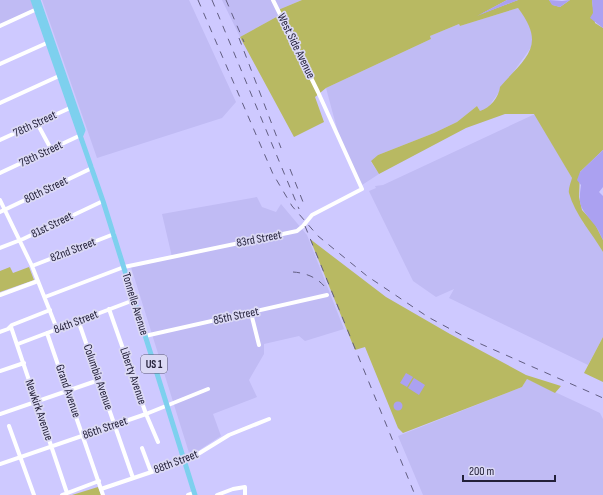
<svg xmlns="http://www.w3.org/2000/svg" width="603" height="495" font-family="'Sofia Sans Condensed',sans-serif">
  <rect width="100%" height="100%" fill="#cec9ff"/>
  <path fill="#c0bbf4" d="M0,0H32L35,8L0,25Z
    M42,0H189L236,102L222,118L97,158Z
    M222,0H302L278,10L280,15L240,37Z
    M518,8L526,18L534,37L532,46L487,109L480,111L477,106L457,122L434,133L378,155L371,162L379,174L362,185L340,140L326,88L431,39L430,36L459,24L460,26Z
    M535,114L572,178L583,223L591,232L603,252V337L588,365L449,298L454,289L436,297L413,281L369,191L376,188L375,186L383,185Z
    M257,197L262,207L276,212L281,204L307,235L344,329L305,341L299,336L264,344V354L249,380L257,397L213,414L221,436L190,456L131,267L172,257L162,214Z
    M527,379L600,413L603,419V495H423L398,436L522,387Z"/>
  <path fill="#b8b962" d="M302,0H507L481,14L518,0H549L553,5L560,7L570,0H592L595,23L603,28V150L580,172L579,197L582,210L595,224L603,240V252C592,233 575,215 569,193C568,189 571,182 572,178L534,114H505L466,128L379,174L371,161L378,155L434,133L457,122L477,106L480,111C490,108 499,97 500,87C526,57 547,46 518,8L460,26L459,24L430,36L431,39L326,88L315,97L324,122L294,137L240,37L280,15L278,10Z
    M310,239L386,297L450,334L526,375L561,386L555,393L527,379L522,387L403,433L398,428L365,347L355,350Z
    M10,267L13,273L29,267L34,280L0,292V271Z
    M603,337V382L584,373Z
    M98,487L101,495H72Z"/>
  <path fill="#aba1f1" d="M507,0H518L477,16Z
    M549,0L562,1L570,0L560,7L552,5Z
    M592,0H603V28L590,18L593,13Z
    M603,150V187L599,192L603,196V240C600,234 597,227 593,223C580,206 578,207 581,185L577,180L580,172Z
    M406,373L413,377L407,387L400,383Z
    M414,378L425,385L419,395L408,388Z
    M393.5 406a4.5 4.5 0 1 1 9 0a4.5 4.5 0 1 1-9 0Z"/>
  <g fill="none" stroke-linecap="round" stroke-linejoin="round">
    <path stroke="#fff" stroke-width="4" d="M0,26L37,9
      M0,64L49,42
      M0,103L59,76
      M37,123L51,149
      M0,140L70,108
      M0,173L81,135
      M0,200L32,266L57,329
      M0,212L92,168
      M0,248L23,239L103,201
      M32,266L114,234
      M0,295L38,281
      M45,297L124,267L297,231L303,226L312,215L362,189L318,92L273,0
      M109,309L146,414L158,442
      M251,313L259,345
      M78,320L133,478
      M11,327L67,493
      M0,332L8,329L12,325L50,310
      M47,333L103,495
      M145,336L327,295
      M18,344L134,300
      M0,371L24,363
      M0,414L99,380
      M9,426L34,495
      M142,448L151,472
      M0,464L146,414L208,389
      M101,489L190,459L229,435L269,419
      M62,495L99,481
      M188,495L194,493
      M217,495L233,489L245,487V495"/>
    <path stroke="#7dd0ee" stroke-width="5" d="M33,0L103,201L195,495
      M38,0L83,130L81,135"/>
    <path stroke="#625e82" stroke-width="1" stroke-dasharray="7 7" stroke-linecap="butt" d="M198,0L273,174L292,206L318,236L367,276L428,317L465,337L603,398
      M212,0L299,209
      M226,0L244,42
      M239,38L281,148
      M290,169L305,207
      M305,226L415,495
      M293,272C308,273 320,279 328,291"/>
  </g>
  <g text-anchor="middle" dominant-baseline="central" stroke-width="3.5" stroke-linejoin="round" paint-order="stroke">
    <rect fill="#dbd9f5" stroke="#5a5871" stroke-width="1" x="141" y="355" width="26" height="18" rx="3"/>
    <g font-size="11" font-weight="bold" fill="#232039">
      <text x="154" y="364">US 1</text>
    </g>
    <g font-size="12" fill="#232039" stroke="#dbd9f5">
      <text transform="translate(296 46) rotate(64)">West Side Avenue</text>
      <text transform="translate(35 124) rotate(-25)">78th Street</text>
      <text transform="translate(41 154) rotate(-25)">79th Street</text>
      <text transform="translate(46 190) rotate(-26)">80th Street</text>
      <text transform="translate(52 225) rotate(-26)">81st Street</text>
      <text transform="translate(259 239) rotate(-11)">83rd Street</text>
      <text transform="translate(73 250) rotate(-21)">82nd Street</text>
      <text transform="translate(135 304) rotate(73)">Tonnelle Avenue</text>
      <text transform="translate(236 316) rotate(-12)">85th Street</text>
      <text transform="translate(76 322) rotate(-21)">84th Street</text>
      <text transform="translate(133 376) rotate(71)">Liberty Avenue</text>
      <text transform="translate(98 377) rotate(71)">Columbia Avenue</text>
      <text transform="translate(68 391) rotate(71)">Grand Avenue</text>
      <text transform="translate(39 410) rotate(71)">Newkirk Avenue</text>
      <text transform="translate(105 428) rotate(-19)">86th Street</text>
      <text transform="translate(176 462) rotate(-21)">88th Street</text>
    </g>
  </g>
  <path d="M463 475v6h92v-6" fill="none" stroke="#232039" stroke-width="2"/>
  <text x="469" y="475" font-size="12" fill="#232039" stroke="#dbd9f5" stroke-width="3" paint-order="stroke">200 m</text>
</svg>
